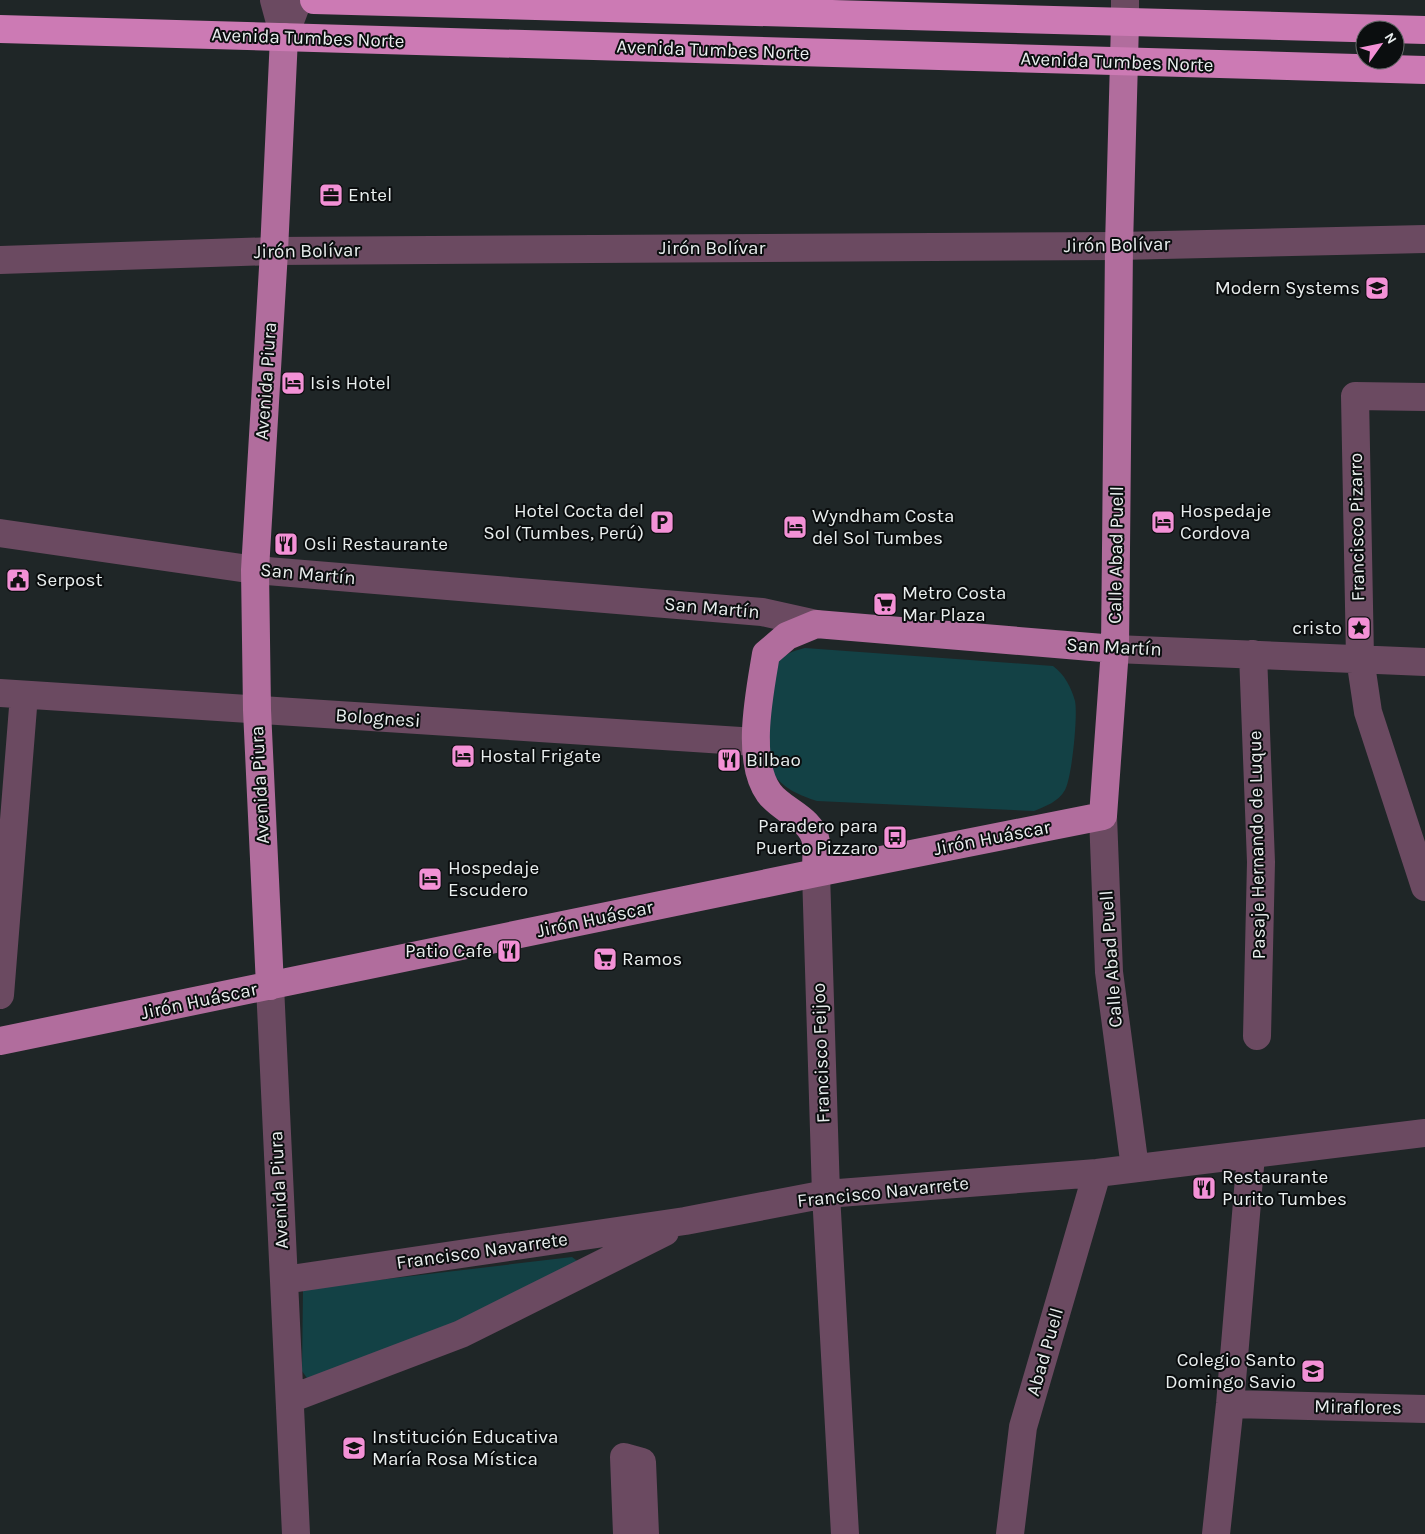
<svg xmlns="http://www.w3.org/2000/svg" width="1425" height="1534" font-family="Karla,sans-serif">
  <rect width="100%" height="100%" fill="#1f2627"/>
  <path fill="#134145" d="M805,648L1053,666C1065,675 1071,687 1075,701C1078,715 1072,777 1065,790C1058,802 1046,806 1034,811L817,801C801,796 781,788 773,772C760,745 772,695 774,665C783,655 792,651 805,648Z
    M572,1257L580,1263L576,1273L309,1381L302,1371L303,1289Z"/>
  <g fill="none" stroke-linecap="round" stroke-linejoin="round">
    <path stroke="#6b4a61" stroke-width="28" d="M274,0L284,37
      M1125,23V0
      M284,37L298,0
      M0,260L274,251L1119,246L1425,239
      M1425,397L1355,396L1360,658L1368,712L1425,887
      M0,533L255,570L762,612L816,624
      M1115,649L1425,662
      M1253,654L1261,862L1257,1036
      M0,693L756,742
      M1103,816L1109,972L1135,1168
      M816,873L826,1194L845,1534
      M270,986L296,1534
      M0,995L24,695
      M284,1280L685,1221L826,1194L1097,1173L1425,1133
      M290,1399L461,1334L665,1232
      M1230,1404L1425,1409
      M627,1534L624,1457L642,1462L645,1534
      M1010,1534L1023,1427L1097,1173
      M1216,1534L1230,1404L1251,1155"/>
    <path stroke="#b16d9d" stroke-width="28" d="M816,873C816,863 817,852 816,842C812,818 782,811 769,793C745,760 760,691 766,654L787,636L816,624L1115,649
      M270,986L257,710L255,570L274,251L284,37
      M0,1041L816,873L1103,816L1115,649L1119,246L1125,23"/>
    <path stroke="#cc7ab4" stroke-width="28" d="M314,0L1425,30
      M0,29L1425,70"/>
  </g>
  <defs>
    <g id="office-square" transform="scale(1.25)"><rect x="-9" y="-9" width="18" height="18" rx="4" fill="#f391d6" stroke="#0b0e0f"/><path d="M-6-3h4V-5.5h4V-3h4V5H-6ZM-1-4.5V-3h2v-1.5ZM-6 0V1H6V0Z" fill="#111"/></g>
    <g id="school-square" transform="scale(1.25)"><rect x="-9" y="-9" width="18" height="18" rx="4" fill="#f391d6" stroke="#0b0e0f"/><path d="M0-5L7-2L0 1L-7-2ZM-4 1L0 2.5L4 1V4Q0 6-4 4Z" fill="#111"/></g>
    <g id="hotel-square" transform="scale(1.25)"><rect x="-9" y="-9" width="18" height="18" rx="4" fill="#f391d6" stroke="#0b0e0f"/><path d="M-6-4.5h1.5V1H6V5H4.5V3h-9V5H-6ZM-4 0a1.8 1.8 0 1 1 3.6 0ZM.5 0V-2.5h3Q6-2.5 6 0Z" fill="#111"/></g>
    <g id="parking-square" transform="scale(1.25)"><rect x="-9" y="-9" width="18" height="18" rx="4" fill="#f391d6" stroke="#0b0e0f"/><path d="M-3.5-5.5H1a3.5 3.5 0 0 1 0 7H-1V5.5H-3.5ZM-1-3.4V-.6H.8a1.4 1.4 0 0 0 0-2.8Z" fill="#111"/></g>
    <g id="restaurant-square" transform="scale(1.25)"><rect x="-9" y="-9" width="18" height="18" rx="4" fill="#f391d6" stroke="#0b0e0f"/><path d="M-5-6h1v4h1v-4h1v4h1v-4h1v5L-1.5 .5V6h-2V.5L-5-1ZM5-6V6H3V1.5H1.5Q1.5-4 5-6Z" fill="#111"/></g>
    <g id="civic-square" transform="scale(1.25)"><rect x="-9" y="-9" width="18" height="18" rx="4" fill="#f391d6" stroke="#0b0e0f"/><path d="M-.6-6.5H3V-4.5H.6V-3L4-1V1h2V6H-6V1h2V-1L-.6-3ZM-1.2 2.5V6h2.4V2.5Z" fill="#111"/></g>
    <g id="supermarket-square" transform="scale(1.25)"><rect x="-9" y="-9" width="18" height="18" rx="4" fill="#f391d6" stroke="#0b0e0f"/><path d="M-6-5.5h2.5l.6 2H6L4.5 2H-2.5L-4.4-4H-6ZM-1.5 3.2a1.3 1.3 0 1 0 .1 0ZM3 3.2a1.3 1.3 0 1 0 .1 0Z" fill="#111"/></g>
    <g id="sight-square" transform="scale(1.25)"><rect x="-9" y="-9" width="18" height="18" rx="4" fill="#f391d6" stroke="#0b0e0f"/><path d="M0-6L1.8-2.2L6-1.7L2.9 1.2L3.7 5.4L0 3.3L-3.7 5.4L-2.9 1.2L-6-1.7L-1.8-2.2Z" fill="#111"/></g>
    <g id="bus-square" transform="scale(1.25)"><rect x="-9" y="-9" width="18" height="18" rx="4" fill="#f391d6" stroke="#0b0e0f"/><path d="M-5-6H5V4H4V6H2V4H-2V6H-4V4H-5ZM-3.5-4V0h7V-4ZM-3.5 1.2v1.5H-2V1.2ZM2 1.2v1.5H3.5V1.2Z" fill="#111"/></g>
  </defs>
  <g fill-rule="evenodd">
    <use href="#office-square" x="331" y="195"/>
    <use href="#school-square" x="1377" y="288"/>
    <use href="#hotel-square" x="293" y="383"/>
    <use href="#parking-square" x="662" y="522"/>
    <use href="#hotel-square" x="1163" y="522"/>
    <use href="#hotel-square" x="795" y="527"/>
    <use href="#restaurant-square" x="286" y="544"/>
    <use href="#civic-square" x="18" y="580"/>
    <use href="#supermarket-square" x="885" y="604"/>
    <use href="#sight-square" x="1359" y="628"/>
    <use href="#hotel-square" x="463" y="756"/>
    <use href="#restaurant-square" x="729" y="760"/>
    <use href="#bus-square" x="895" y="837"/>
    <use href="#hotel-square" x="430" y="879"/>
    <use href="#restaurant-square" x="509" y="951"/>
    <use href="#supermarket-square" x="605" y="959"/>
    <use href="#restaurant-square" x="1204" y="1188"/>
    <use href="#school-square" x="1313" y="1371"/>
    <use href="#school-square" x="354" y="1448"/>
  </g>
  <g text-anchor="middle" dominant-baseline="central" stroke-width="4" stroke-linejoin="round" paint-order="stroke">
    <g font-size="19" fill="#e9eeee" stroke="#0b0e0f">
      <text transform="translate(308 38) rotate(2)">Avenida Tumbes Norte</text>
      <text transform="translate(713 50) rotate(2)">Avenida Tumbes Norte</text>
      <text transform="translate(1117 62) rotate(2)">Avenida Tumbes Norte</text>
      <text transform="translate(1117 245) rotate(-1)">Jirón Bolívar</text>
      <text x="712" y="248">Jirón Bolívar</text>
      <text transform="translate(307 251) rotate(-1)">Jirón Bolívar</text>
      <text transform="translate(266 381) rotate(-86)">Avenida Piura</text>
      <text transform="translate(1357 527) rotate(-91)">Francisco Pizarro</text>
      <text transform="translate(1116 555) rotate(-89)">Calle Abad Puell</text>
      <text transform="translate(308 574) rotate(5)">San Martín</text>
      <text transform="translate(712 608) rotate(5)">San Martín</text>
      <text transform="translate(1114 647) rotate(3)">San Martín</text>
      <text transform="translate(378 718) rotate(4)">Bolognesi</text>
      <text transform="translate(260 785) rotate(-93)">Avenida Piura</text>
      <text transform="translate(992 838) rotate(-11)">Jirón Huáscar</text>
      <text transform="translate(1257 845) rotate(-91)">Pasaje Hernando de Luque</text>
      <text transform="translate(595 919) rotate(-12)">Jirón Huáscar</text>
      <text transform="translate(1111 959) rotate(-94)">Calle Abad Puell</text>
      <text transform="translate(199 1001) rotate(-12)">Jirón Huáscar</text>
      <text transform="translate(821 1053) rotate(-92)">Francisco Feijoo</text>
      <text transform="translate(279 1190) rotate(-93)">Avenida Piura</text>
      <text transform="translate(883 1192) rotate(-6)">Francisco Navarrete</text>
      <text transform="translate(482 1251) rotate(-8)">Francisco Navarrete</text>
      <text transform="translate(1045 1352) rotate(-74)">Abad Puell</text>
      <text transform="translate(1358 1407) rotate(1)">Miraflores</text>
    </g>
    <g font-size="19" fill="#e9eeee" stroke="#0b0e0f" text-anchor="start">
      <text x="348" y="195">Entel</text>
      <text x="1360" y="288" text-anchor="end">Modern Systems</text>
      <text x="310" y="383">Isis Hotel</text>
      <text x="644" y="511" text-anchor="end">Hotel Cocta del<tspan x="644" dy="22">Sol (Tumbes, Perú)</tspan></text>
      <text x="1180" y="511">Hospedaje<tspan x="1180" dy="22">Cordova</tspan></text>
      <text x="812" y="516">Wyndham Costa<tspan x="812" dy="22">del Sol Tumbes</tspan></text>
      <text x="304" y="544">Osli Restaurante</text>
      <text x="36" y="580">Serpost</text>
      <text x="902" y="593">Metro Costa<tspan x="902" dy="22">Mar Plaza</tspan></text>
      <text x="1342" y="628" text-anchor="end">cristo</text>
      <text x="480" y="756">Hostal Frigate</text>
      <text x="746" y="760">Bilbao</text>
      <text x="878" y="826" text-anchor="end">Paradero para<tspan x="878" dy="22">Puerto Pizzaro</tspan></text>
      <text x="448" y="868">Hospedaje<tspan x="448" dy="22">Escudero</tspan></text>
      <text x="492" y="951" text-anchor="end">Patio Cafe</text>
      <text x="622" y="959">Ramos</text>
      <text x="1222" y="1177">Restaurante<tspan x="1222" dy="22">Purito Tumbes</tspan></text>
      <text x="1296" y="1360" text-anchor="end">Colegio Santo<tspan x="1296" dy="22">Domingo Savio</tspan></text>
      <text x="372" y="1437">Institución Educativa<tspan x="372" dy="22">María Rosa Mística</tspan></text>
    </g>
  </g>
  <g transform="translate(1380 45) rotate(57)"><circle r="24" fill="#0b0e0f" stroke="#646868"/>
  <path d="M0-4L9 19L0 12L-9 19Z" fill="#f391d6"/>
  <text y="-8" font-size="14" font-weight="bold" text-anchor="middle" fill="#e9eeee">N</text>
  </g>
</svg>
